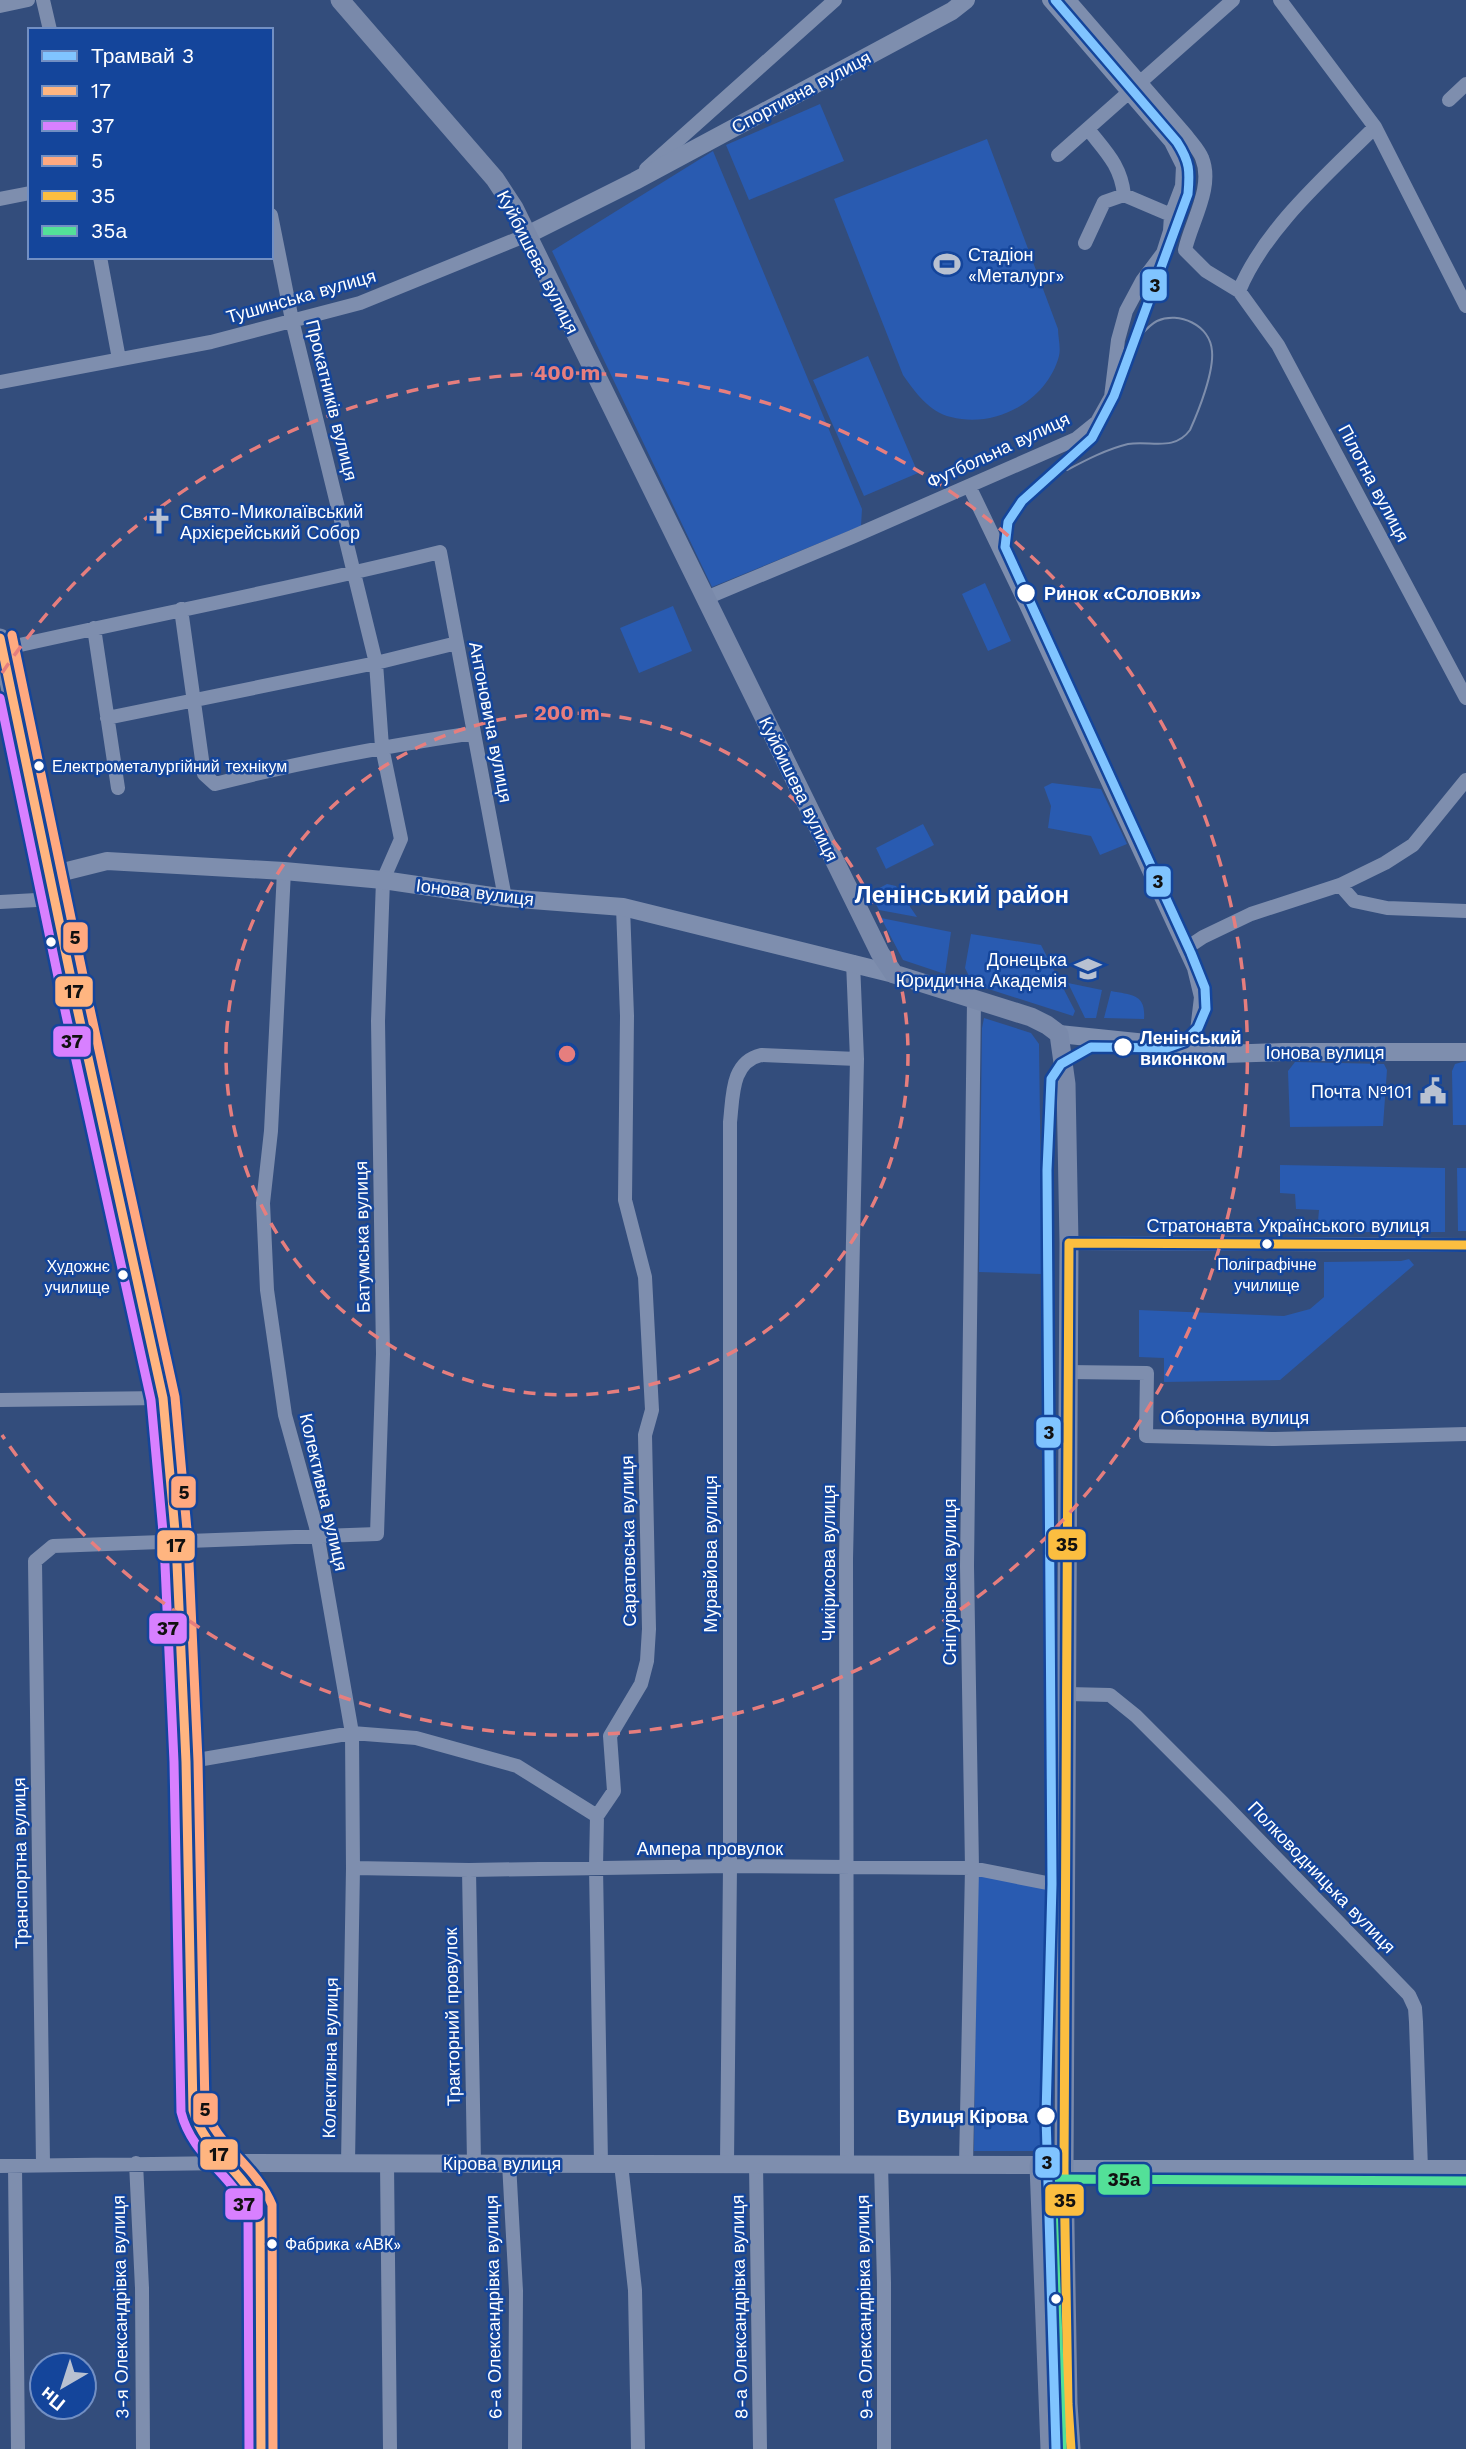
<svg xmlns="http://www.w3.org/2000/svg" width="1466" height="2449" font-family="'Work Sans',sans-serif">
  <rect width="100%" height="100%" fill="#334d7c"/>
  <path fill="#295bb1" d="M820,104L844,161L749,200L726,145Z
    M987,139L1058,329C1058,337 1061,348 1059,356C1047,401 995,429 951,417C929,412 915,392 903,375L834,199Z
    M713,151L862,509L861,526L712,587L552,251Z
    M868,356L918,473L864,496L813,380Z
    M985,583L1011,641L988,651L962,594Z
    M673,606L692,651L639,673L620,628Z
    M1052,783L1101,789L1127,844L1100,855L1091,836L1048,828L1051,806L1044,787Z
    M923,824L934,845L886,869L876,848Z
    M887,884L896,886L917,917L879,910L870,893Z
    M881,918L951,932L945,974L903,960Z
    M971,934L1041,945L1075,1011L1073,1016L973,984L965,968Z
    M1068,983L1102,990L1096,1018H1085Z
    M1111,991C1132,995 1146,994 1144,1019L1104,1018Z
    M984,1018L1031,1033L1039,1044L1042,1274L979,1272L982,1028Z
    M1466,1061V1125H1453L1452,1071L1455,1064Z
    M1295,1062L1384,1064L1387,1070L1383,1126L1290,1127L1288,1071Z
    M1280,1165L1445,1168V1232H1317L1319,1210L1296,1209L1295,1194L1280,1193Z
    M1457,1168H1466V1231H1458Z
    M1409,1259L1414,1265L1280,1380L1164,1382V1358L1139,1357V1310L1284,1316L1310,1309L1324,1297V1262L1401,1261Z
    M977,1875L1046,1888L1042,2151H974Z"/>
  <g fill="none" stroke-linecap="round" stroke-linejoin="round">
    <path stroke="#7e8eae" stroke-width="14" d="M43,0L50,30
      M1069,0L1186,135C1191,142 1199,150 1202,158C1214,187 1191,222 1185,250L1206,271L1239,291L1278,345L1466,698
      M1280,0L1375,127L1466,306
      M0,6L28,0
      M1449,100L1466,84
      M1088,129C1105,151 1121,165 1124,195
      M1058,155L1233,0
      M646,169L835,0
      M0,199L30,193
      M1085,243L1104,202L1124,195L1171,215
      M100,257L119,359
      M1239,291C1265,228 1327,175 1375,127
      M0,382L211,342L360,303L527,235
      M969,486L1021,594L1194,968L1201,997L1195,1048
      M706,598L852,537L1076,439L1097,422L1111,397L1118,340L1126,311L1142,281L1163,253L1170,231L1171,215L1182,186L1183,166L1171,142L1049,0
      M181,609L204,774L215,784C301,762 386,746 474,733
      M94,628L118,788
      M2,649C148,616 295,588 440,552L505,898
      M107,718L376,663L457,643
      M284,871L271,1131L263,1203L267,1290L285,1415L316,1527L352,1733L353,1868L348,2163
      M1340,885L1354,901L1387,908L1466,911
      M0,902L55,899
      M1185,949L1203,937L1251,914L1340,885L1385,863L1413,845L1466,780
      M1069,1243L1466,1245
      M1068,1372L1147,1373L1146,1436L1275,1439L1466,1434
      M0,1400L163,1398
      M1068,1694L1110,1695L1136,1716L1222,1802L1409,1995L1415,2008L1416,2022L1421,2169
      M186,1762L352,1733L416,1738L517,1766L597,1816
      M353,1868L469,1870L730,1866L972,1868L1052,1884H1066
      M469,1870L474,2163
      M136,2163L142,2288L143,2449
      M387,2163L390,2449
      M509,2163L516,2291L515,2449
      M727,2163L730,1866V1122C733,1096 731,1062 761,1055L857,1059
      M43,2164L35,1561L53,1546L377,1534L383,1354L378,1021L383,880L401,839L382,747L376,663L292,320L271,215
      M601,2164L596,1867L597,1816L614,1791L610,1736L641,1684L647,1661L649,1629L645,1435L652,1410L645,1277L625,1200L627,1016L623,907
      M621,2164L635,2290L638,2449
      M756,2164L760,2449
      M847,2164L846,1559L857,1059L853,962
      M881,2164L884,2283V2449
      M966,2165L972,1868L967,1566L974,1000
      M0,2166L229,2163
      M15,2166L18,2449"/>
    <path stroke="#7e8eae" stroke-width="18" d="M527,235L635,181L952,11L966,0
      M51,875L107,861L284,871L383,880L505,898L623,907L894,974
      M1059,1034L1195,1048L1224,1054L1283,1052H1466
      M229,2163L1039,2165
      M1064,2169H1466"/>
    <path stroke="#7989aa" stroke-width="19" d="M340,0L495,179L514,208L880,953L894,974L1031,1017L1047,1025L1059,1034L1066,1084L1069,1243L1064,2169L1068,2404L1071,2449
      M0,638L78,1012L163,1398L176,1542L186,1762L193,2110C198,2150 247,2167 260,2208L261,2449
      M1050,2449L1039,2165L1064,2169"/>
    <path stroke="#7e8eac" stroke-width="2" d="M1067,470C1086,460 1107,449 1128,444C1150,440 1174,452 1190,430C1199,410 1214,372 1212,351C1210,325 1179,311 1157,321C1147,326 1141,336 1133,344"/>
    <g stroke="#14459b" stroke-width="14">
      <path id="bus-1" d="M0,638L78,1012L163,1398L176,1542L186,1762L193,2110C204,2150 243,2171 260,2208L261,2449"/>
    </g>
    <g stroke="#14459b" stroke-width="14">
      <path id="bus-2" d="M0,698L66,1015L151,1400L164,1543L174,1762L181,2112C192,2156 230,2172 248,2211L249,2449"/>
    </g>
    <g stroke="#14459b" stroke-width="14">
      <path id="bus-3" d="M12,635L90,1009L175,1397L188,1541L198,1761L205,2108C216,2146 256,2165 272,2205L273,2449"/>
    </g>
    <g stroke="#14459b" stroke-width="14">
      <path id="bus-4" d="M1069,1243L1064,2169L1068,2404L1071,2449
        M1069,1243L1466,1245"/>
    </g>
    <g stroke="#14459b" stroke-width="14">
      <path id="bus-5" d="M1062,2449L1052,2179L1466,2181"/>
    </g>
    <use href="#bus-1" stroke="#ffb580" stroke-width="9"/>
    <use href="#bus-2" stroke="#d880ff" stroke-width="9"/>
    <use href="#bus-3" stroke="#ffa980" stroke-width="9"/>
    <use href="#bus-4" stroke="#fbbe40" stroke-width="9"/>
    <use href="#bus-5" stroke="#53e098" stroke-width="9"/>
    <g stroke="#14459b" stroke-width="14">
      <path id="tram-1" d="M1055,0L1177,142C1190,162 1190,171 1188,194L1114,396L1092,438L1022,501L1008,522L1005,547L1191,953L1205,988L1206,1009L1198,1028L1184,1042L1167,1048L1091,1047L1061,1064L1051,1079L1047,1170L1052,1884L1046,2116L1056,2449"/>
    </g>
    <use href="#tram-1" stroke="#80c4ff" stroke-width="9"/>
  </g>
  <g fill="none" stroke="#e67e7e" stroke-width="3.5" stroke-dasharray="12 9">
    <circle cx="567" cy="1054" r="341"/>
    <path d="M2 673A681 681 0 1 1 2 1435"/>
  </g>
  <defs>
    <g id="stadium-bare" transform="scale(2.1)"><path d="M0-5a6.5 5 0 1 0 0 10a6.5 5 0 1 0 0-10ZM-3.5-1.8h7v3.6h-7Z" fill="#b8c1d1" stroke="#14459b" stroke-width="2.5" paint-order="stroke"/></g>
    <g id="church-bare" transform="scale(2.1)"><path d="M-1.2-6h2.4v3.5h3.3v2.4h-3.3V6h-2.4V-.1h-3.3v-2.4h3.3Z" fill="#b8c1d1" stroke="#14459b" stroke-width="2.5" paint-order="stroke"/></g>
    <g id="university-bare" transform="scale(2.1)"><path d="M0-5L7-2L0 1L-7-2ZM-4 1L0 2.5L4 1V4Q0 6-4 4Z" fill="#b8c1d1" stroke="#14459b" stroke-width="2.5" paint-order="stroke"/></g>
    <g id="civic-bare" transform="scale(2.1)"><path d="M-.6-6.5H3V-4.5H.6V-3L4-1V1h2V6H-6V1h2V-1L-.6-3ZM-1.2 2.5V6h2.4V2.5Z" fill="#b8c1d1" stroke="#14459b" stroke-width="2.5" paint-order="stroke"/></g>
  </defs>
  <g fill-rule="evenodd">
    <use href="#stadium-bare" x="947" y="264"/>
    <use href="#church-bare" x="159" y="521"/>
    <use href="#university-bare" x="1088" y="969"/>
    <use href="#civic-bare" x="1433" y="1091"/>
  </g>
  <g fill="#fff" stroke="#14459b" stroke-width="2.5">
    <circle cx="1026" cy="593" r="10"/>
    <circle cx="39" cy="766" r="6"/>
    <circle cx="51" cy="942" r="6"/>
    <circle cx="1123" cy="1047" r="10"/>
    <circle cx="1267" cy="1244" r="6"/>
    <circle cx="123" cy="1275" r="6"/>
    <circle cx="1046" cy="2116" r="10"/>
    <circle cx="272" cy="2244" r="6"/>
    <circle cx="1056" cy="2299" r="6"/>
  </g>
  <g text-anchor="middle" dominant-baseline="central" stroke-width="5" stroke-linejoin="round" paint-order="stroke">
    <g font-size="16" fill="#fff" stroke="#14459b" text-anchor="start">
      <text x="52" y="766">Електрометалургійний технікум</text>
      <text x="1267" y="1264" text-anchor="middle">Поліграфічне<tspan x="1267" dy="21">училище</tspan></text>
      <text x="110" y="1266" text-anchor="end">Художнє<tspan x="110" dy="21">училище</tspan></text>
      <text x="285" y="2244">Фабрика «АВК»</text>
    </g>
    <g font-size="18" fill="#fff" stroke="#14459b">
      <text transform="translate(801 92) rotate(-28)">Спортивна вулиця</text>
      <text transform="translate(538 262) rotate(63)">Куйбишева вулиця</text>
      <text transform="translate(301 296) rotate(-16)">Тушинська вулиця</text>
      <text transform="translate(332 400) rotate(76)">Прокатників вулиця</text>
      <text transform="translate(998 450) rotate(-25)">Футбольна вулиця</text>
      <text transform="translate(1374 483) rotate(62)">Пілотна вулиця</text>
      <text transform="translate(491 722) rotate(79)">Антоновича вулиця</text>
      <text transform="translate(799 789) rotate(64)">Куйбишева вулиця</text>
      <text transform="translate(475 892) rotate(7)">Іонова вулиця</text>
      <text x="1325" y="1052">Іонова вулиця</text>
      <text x="1288" y="1225">Стратонавта Українського вулиця</text>
      <text transform="translate(362 1237) rotate(-91)">Батумська вулиця</text>
      <text x="1235" y="1417">Оборонна вулиця</text>
      <text transform="translate(324 1492) rotate(77)">Колективна вулиця</text>
      <text transform="translate(628 1541) rotate(-91)">Саратовська вулиця</text>
      <text transform="translate(710 1554) rotate(-90)">Муравйова вулиця</text>
      <text transform="translate(828 1563) rotate(-90)">Чикірисова вулиця</text>
      <text transform="translate(949 1582) rotate(-90)">Снігурівська вулиця</text>
      <text x="710" y="1848">Ампера провулок</text>
      <text transform="translate(20 1863) rotate(-91)">Транспортна вулиця</text>
      <text transform="translate(1322 1877) rotate(46)">Полководницька вулиця</text>
      <text transform="translate(452 2017) rotate(-91)">Тракторний провулок</text>
      <text transform="translate(330 2058) rotate(-89)">Колективна вулиця</text>
      <text x="502" y="2163">Кірова вулиця</text>
      <text transform="translate(120 2307) rotate(-91)">3-я Олександрівка вулиця</text>
      <text transform="translate(493 2307) rotate(-91)">6-а Олександрівка вулиця</text>
      <text transform="translate(739 2307) rotate(-91)">8-а Олександрівка вулиця</text>
      <text transform="translate(864 2307) rotate(-91)">9-а Олександрівка вулиця</text>
    </g>
    <g font-size="18" fill="#fff" stroke="#14459b" text-anchor="start">
      <text x="968" y="254">Стадіон<tspan x="968" dy="21">«Металург»</tspan></text>
      <text x="180" y="511">Свято-Миколаївський<tspan x="180" dy="21">Архієрейський Собор</tspan></text>
      <text x="1067" y="959" text-anchor="end">Донецька<tspan x="1067" dy="21">Юридична Академія</tspan></text>
      <text x="1412" y="1091" text-anchor="end">Почта №101</text>
    </g>
    <g font-size="18" font-weight="bold" fill="#fff" stroke="#14459b" text-anchor="start">
      <text x="1044" y="593">Ринок «Соловки»</text>
      <text x="1140" y="1037">Ленінський<tspan x="1140" dy="21">виконком</tspan></text>
      <text x="1028" y="2116" text-anchor="end">Вулиця Кірова</text>
    </g>
    <g font-size="24" font-weight="bold" fill="#fff" stroke="#14459b">
      <text x="962" y="895">Ленінський район</text>
    </g>
  </g>
  <circle cx="567" cy="1054" r="10" fill="#e67e7e" stroke="#14459b" stroke-width="3.5"/>
  <g font-size="21" text-anchor="middle" font-weight="bold" fill="#e67e7e" stroke="#14459b" stroke-width="5" stroke-linejoin="round" paint-order="stroke">
    <text x="567" y="380">400 m</text>
    <text x="567" y="720">200 m</text>
  </g>
  <g stroke="#14459b" stroke-width="2.5">
    <rect x="1141" y="268" width="27" height="34" rx="7" fill="#80c4ff"/>
    <rect x="1145" y="865" width="27" height="33" rx="7" fill="#80c4ff"/>
    <rect x="62" y="921" width="27" height="33" rx="7" fill="#ffa980"/>
    <rect x="54" y="975" width="40" height="33" rx="7" fill="#ffb580"/>
    <rect x="52" y="1025" width="40" height="33" rx="7" fill="#d880ff"/>
    <rect x="1035" y="1416" width="27" height="33" rx="7" fill="#80c4ff"/>
    <rect x="170" y="1475" width="27" height="34" rx="7" fill="#ffa980"/>
    <rect x="1047" y="1528" width="40" height="33" rx="7" fill="#fbbe40"/>
    <rect x="156" y="1529" width="40" height="33" rx="7" fill="#ffb580"/>
    <rect x="148" y="1612" width="40" height="33" rx="7" fill="#d880ff"/>
    <rect x="192" y="2092" width="27" height="34" rx="7" fill="#ffa980"/>
    <rect x="199" y="2138" width="40" height="33" rx="7" fill="#ffb580"/>
    <rect x="1034" y="2146" width="27" height="33" rx="7" fill="#80c4ff"/>
    <rect x="1097" y="2163" width="54" height="33" rx="7" fill="#53e098"/>
    <rect x="1044" y="2183" width="41" height="34" rx="7" fill="#fbbe40"/>
    <rect x="224" y="2187" width="40" height="34" rx="7" fill="#d880ff"/>
  </g>
  <g font-size="19" text-anchor="middle" font-weight="bold" fill="#111">
    <text x="1155" y="292">3</text>
    <text x="1158" y="888">3</text>
    <text x="75" y="944">5</text>
    <text x="74" y="998">17</text>
    <text x="72" y="1048">37</text>
    <text x="1049" y="1439">3</text>
    <text x="184" y="1499">5</text>
    <text x="1067" y="1551">35</text>
    <text x="176" y="1552">17</text>
    <text x="168" y="1635">37</text>
    <text x="205" y="2116">5</text>
    <text x="219" y="2161">17</text>
    <text x="1047" y="2169">3</text>
    <text x="1124" y="2186">35а</text>
    <text x="1065" y="2207">35</text>
    <text x="244" y="2211">37</text>
  </g>
  <rect x="28" y="28" width="245" height="231" fill="#14459b" stroke="#728fc3" stroke-width="2"/>
  <rect x="42" y="51" width="35" height="10" fill="#80c4ff" stroke="#728fc3" stroke-width="2"/>
  <text x="91" y="63" font-size="21" fill="#ffffff">Трамвай 3</text>
  <rect x="42" y="86" width="35" height="10" fill="#ffb580" stroke="#728fc3" stroke-width="2"/>
  <text x="91" y="98" font-size="21" fill="#ffffff">17</text>
  <rect x="42" y="121" width="35" height="10" fill="#d880ff" stroke="#728fc3" stroke-width="2"/>
  <text x="91" y="133" font-size="21" fill="#ffffff">37</text>
  <rect x="42" y="156" width="35" height="10" fill="#ffa980" stroke="#728fc3" stroke-width="2"/>
  <text x="91" y="168" font-size="21" fill="#ffffff">5</text>
  <rect x="42" y="191" width="35" height="10" fill="#fbbe40" stroke="#728fc3" stroke-width="2"/>
  <text x="91" y="203" font-size="21" fill="#ffffff">35</text>
  <rect x="42" y="226" width="35" height="10" fill="#53e098" stroke="#728fc3" stroke-width="2"/>
  <text x="91" y="238" font-size="21" fill="#ffffff">35а</text>
  <g transform="translate(63 2386) rotate(219)"><circle r="33" fill="#14459b" stroke="#728fc3" stroke-width="2"/>
  <path d="M0-5L12 26L0 18L-12 26Z" fill="#b8c1d1"/>
  <text y="-10" font-size="19" font-weight="bold" text-anchor="middle" fill="#ffffff">Пн</text>
  </g>
</svg>
